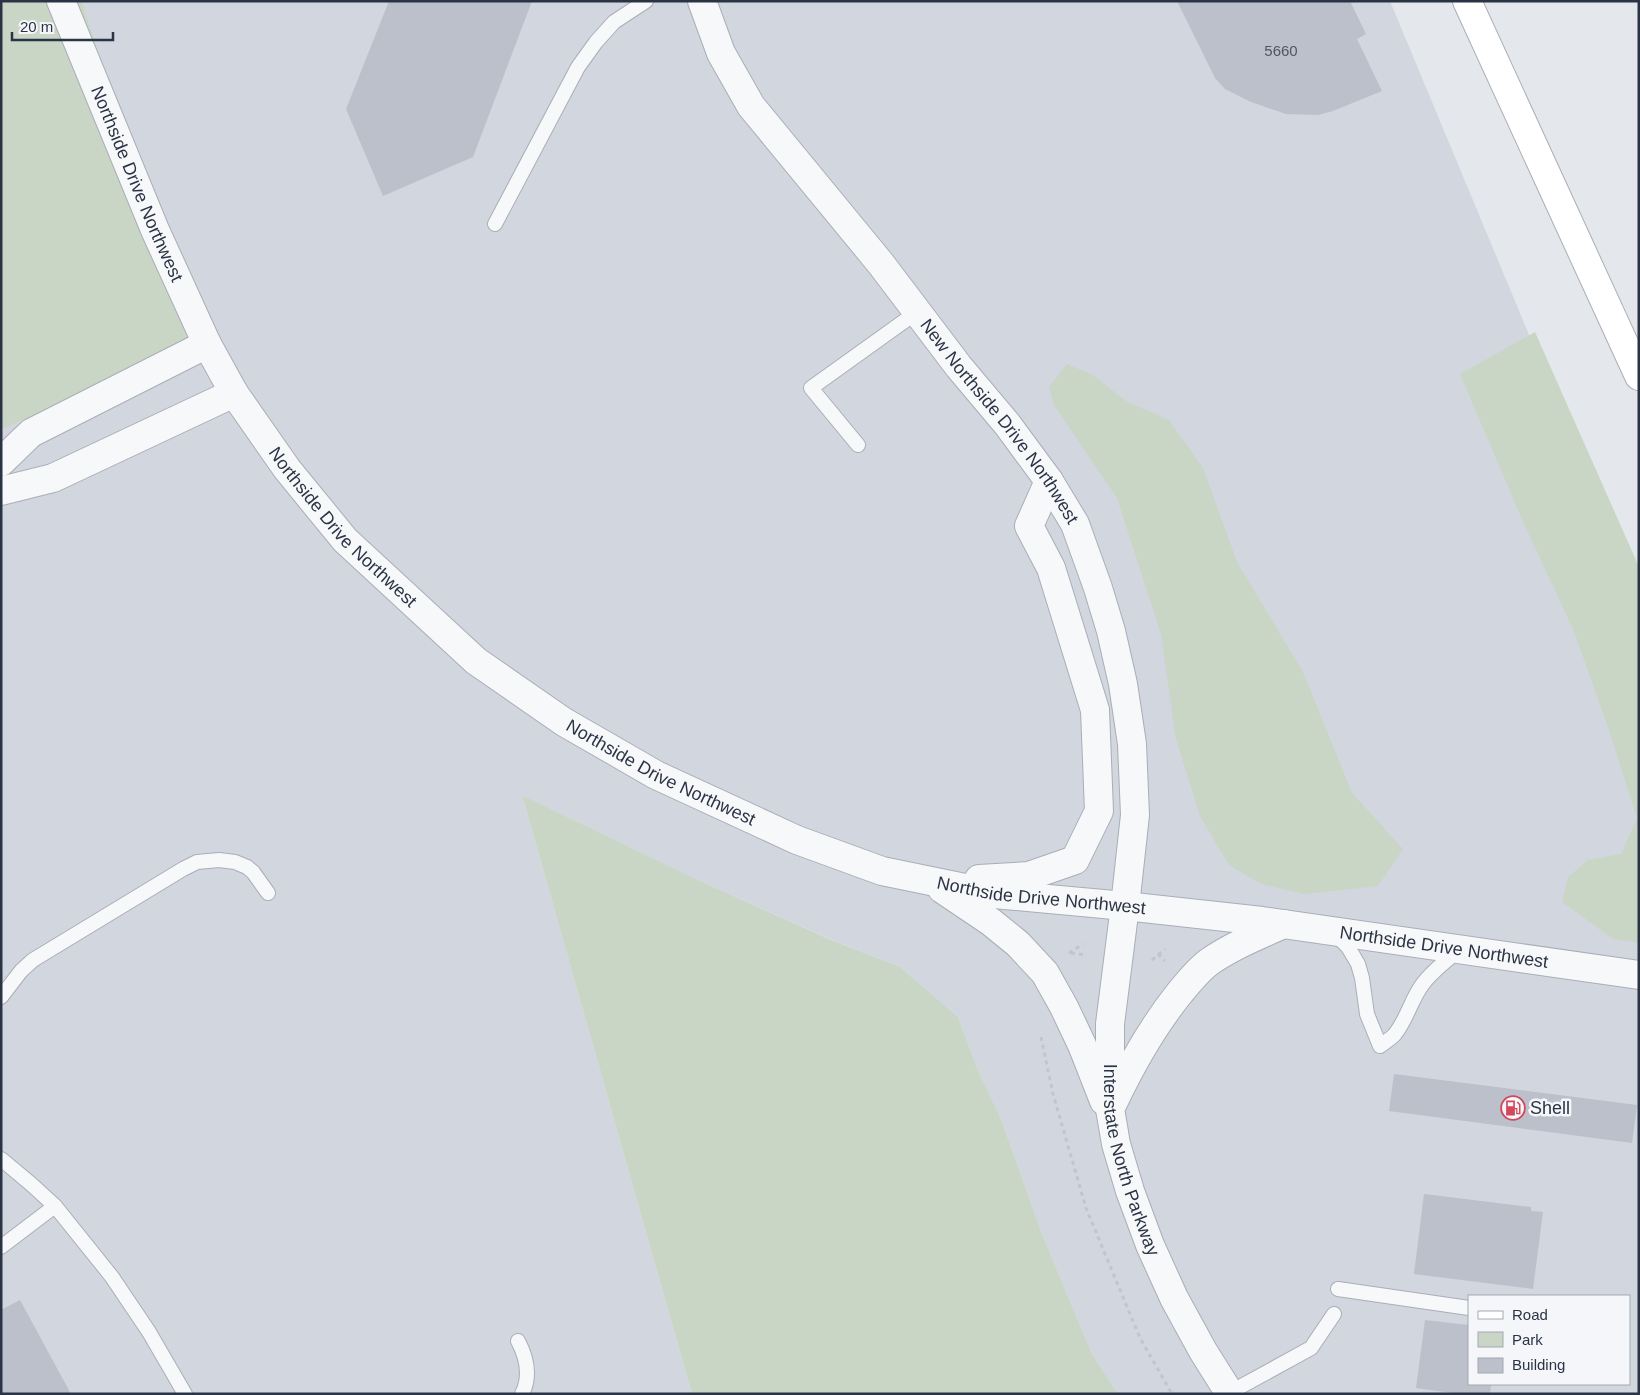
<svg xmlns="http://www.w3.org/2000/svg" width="1640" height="1395" font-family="Arial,sans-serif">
  <rect width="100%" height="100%" fill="#e4e7ec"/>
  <path fill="#d2d6de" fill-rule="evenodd" d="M82,1H1390L1639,599V1394H1118L1092,1354L1042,1234L1001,1119L977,1068L958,1017L900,967L830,939L696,879L522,795L692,1394H1V430L191,345ZM1469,1296H1629V1384H1469Z"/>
  <path fill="#c9d6c5" d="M1,1H82L191,345L1,430Z
    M1535,332L1639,567V943L1613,939L1562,902L1568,877L1588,860L1621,854L1637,818L1608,727L1573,629L1524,524L1460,374Z
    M1067,364L1093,375L1126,401L1169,420L1203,468L1237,562L1303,672L1352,793L1403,849L1378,886L1304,894L1261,884L1229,865L1200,816L1176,739L1161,634L1117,498L1054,405L1049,387Z
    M522,795L696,879L829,939L900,967L958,1017L977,1068L1001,1119L1042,1234L1092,1354L1118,1394H692Z"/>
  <path fill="#bbc0ca" d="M389,1H532L473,157L383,196L346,109Z
    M1177,1H1350L1366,34L1357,39L1382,91L1333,111L1318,115L1286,114L1251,102L1225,89L1215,78Z
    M1394,1074L1637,1105L1632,1143L1389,1111Z
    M1424,1194L1531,1207V1211L1543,1212L1533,1289L1414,1274Z
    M20,1300L71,1394H1V1310Z
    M1425,1320L1469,1325V1384H1491L1490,1394H1460L1416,1388Z"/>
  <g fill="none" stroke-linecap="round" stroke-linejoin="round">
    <g stroke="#a9aeb7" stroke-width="16">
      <path id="service" d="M495,224L578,67L596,42L614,22L646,1
        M858,445L811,388L917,312
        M1336,935L1348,947L1358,964L1362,978L1367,1014L1380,1046C1385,1042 1392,1038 1395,1034C1407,1019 1411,1000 1422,985C1432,971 1446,961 1459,950
        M1,997L21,971L33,960L183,869L197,862L219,860L235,862L247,867L253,872L268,893
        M1,1159L31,1184L55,1206L112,1277L149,1332L185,1394
        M1,1247L55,1206
        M1338,1289L1469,1308
        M518,1341C527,1358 531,1376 522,1394
        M1229,1393L1311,1348L1334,1314"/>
    </g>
    <g stroke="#a9aeb7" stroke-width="30">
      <path id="minor" d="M1,462L31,433L207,344
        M1,491L53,478L234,393"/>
    </g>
    <g stroke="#a9aeb7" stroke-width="30">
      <g id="tertiary">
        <path id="s1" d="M61,1L155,230L207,344L234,393L287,469L345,540L476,661L564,722L656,775L797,840L882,871L994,894L1125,906L1262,921L1639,975"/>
        <path id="s2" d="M702,1L721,53L751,106L881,264L959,367L1007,424L1049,481L1075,524L1098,588L1111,631L1123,684L1132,744L1135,815L1125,906L1110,1024V1109L1116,1144L1130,1191L1150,1245L1174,1298L1203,1351L1230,1394"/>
        <path d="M979,879L1029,876L1075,860L1099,811L1095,710L1051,568L1029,526L1049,481"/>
        <path d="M942,889L991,922L1018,944L1045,973L1064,1007L1082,1045L1104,1101"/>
        <path d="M1113,1103C1131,1065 1151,1029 1178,995C1187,984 1197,971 1209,962C1232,946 1259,935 1284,924"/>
      </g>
    </g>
    <g stroke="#a9aeb7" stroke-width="30">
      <path id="secondary" d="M1467,1L1639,376"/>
    </g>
    <path stroke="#c2c5cb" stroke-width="3" stroke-dasharray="4 4" stroke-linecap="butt" d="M1069,953L1083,944
      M1071,953L1087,955
      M1158,954L1165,961
      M1152,960L1165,949
      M1041,1037L1053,1094L1086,1208L1140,1338L1172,1394"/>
    <use href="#service" stroke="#f7f8fa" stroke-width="14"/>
    <use href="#minor" stroke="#f7f8fa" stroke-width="28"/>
    <use href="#tertiary" stroke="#f7f8fa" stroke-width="28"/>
    <use href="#secondary" stroke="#fff" stroke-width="28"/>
  </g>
  <defs>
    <g id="fuel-ring" transform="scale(1.25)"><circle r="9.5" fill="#f4f6f9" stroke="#d1495b" stroke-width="1.5"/><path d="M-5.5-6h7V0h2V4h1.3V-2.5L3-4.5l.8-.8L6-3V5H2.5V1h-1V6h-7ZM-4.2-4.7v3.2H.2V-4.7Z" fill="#d1495b"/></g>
  </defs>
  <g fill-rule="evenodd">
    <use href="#fuel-ring" x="1513" y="1108"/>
  </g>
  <g text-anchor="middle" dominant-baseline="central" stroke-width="5" stroke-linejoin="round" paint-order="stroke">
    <g font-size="15" fill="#4f5766">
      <text x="1281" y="50">5660</text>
    </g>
    <g font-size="18" fill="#2b3445" stroke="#f4f6f9">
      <text stroke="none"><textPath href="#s1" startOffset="198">Northside Drive Northwest</textPath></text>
      <text stroke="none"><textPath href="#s2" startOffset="518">New Northside Drive Northwest</textPath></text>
      <text stroke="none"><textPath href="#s1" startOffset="602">Northside Drive Northwest</textPath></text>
      <text stroke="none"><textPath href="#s1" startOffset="1008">Northside Drive Northwest</textPath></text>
      <text stroke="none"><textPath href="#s1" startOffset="1412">Northside Drive Northwest</textPath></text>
      <text stroke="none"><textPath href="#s1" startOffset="1818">Northside Drive Northwest</textPath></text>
      <text stroke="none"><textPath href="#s2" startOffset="1294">Interstate North Parkway</textPath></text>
    </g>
    <g font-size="18" fill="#2b3445" stroke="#f4f6f9" text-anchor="start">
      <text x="1530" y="1108">Shell</text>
    </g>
  </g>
  <rect width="1640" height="1395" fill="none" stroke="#2b3445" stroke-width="5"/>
  <rect x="1468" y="1295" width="162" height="90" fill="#f4f6f9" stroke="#a4a8b1"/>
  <rect x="1478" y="1311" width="25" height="8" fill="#ffffff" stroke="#a4a8b1"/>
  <text x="1512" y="1320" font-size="15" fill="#2b3445">Road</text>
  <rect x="1478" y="1332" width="25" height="15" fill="#c9d6c5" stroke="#a4a8b1"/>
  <text x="1512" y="1345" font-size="15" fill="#2b3445">Park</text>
  <rect x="1478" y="1358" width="25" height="15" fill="#bbc0ca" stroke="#a4a8b1"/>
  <text x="1512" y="1370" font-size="15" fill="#2b3445">Building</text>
  <path d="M12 32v8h101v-8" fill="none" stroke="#2b3445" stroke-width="2.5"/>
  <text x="20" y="32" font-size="15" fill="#2b3445" stroke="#f4f6f9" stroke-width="4" paint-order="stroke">20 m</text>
</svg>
